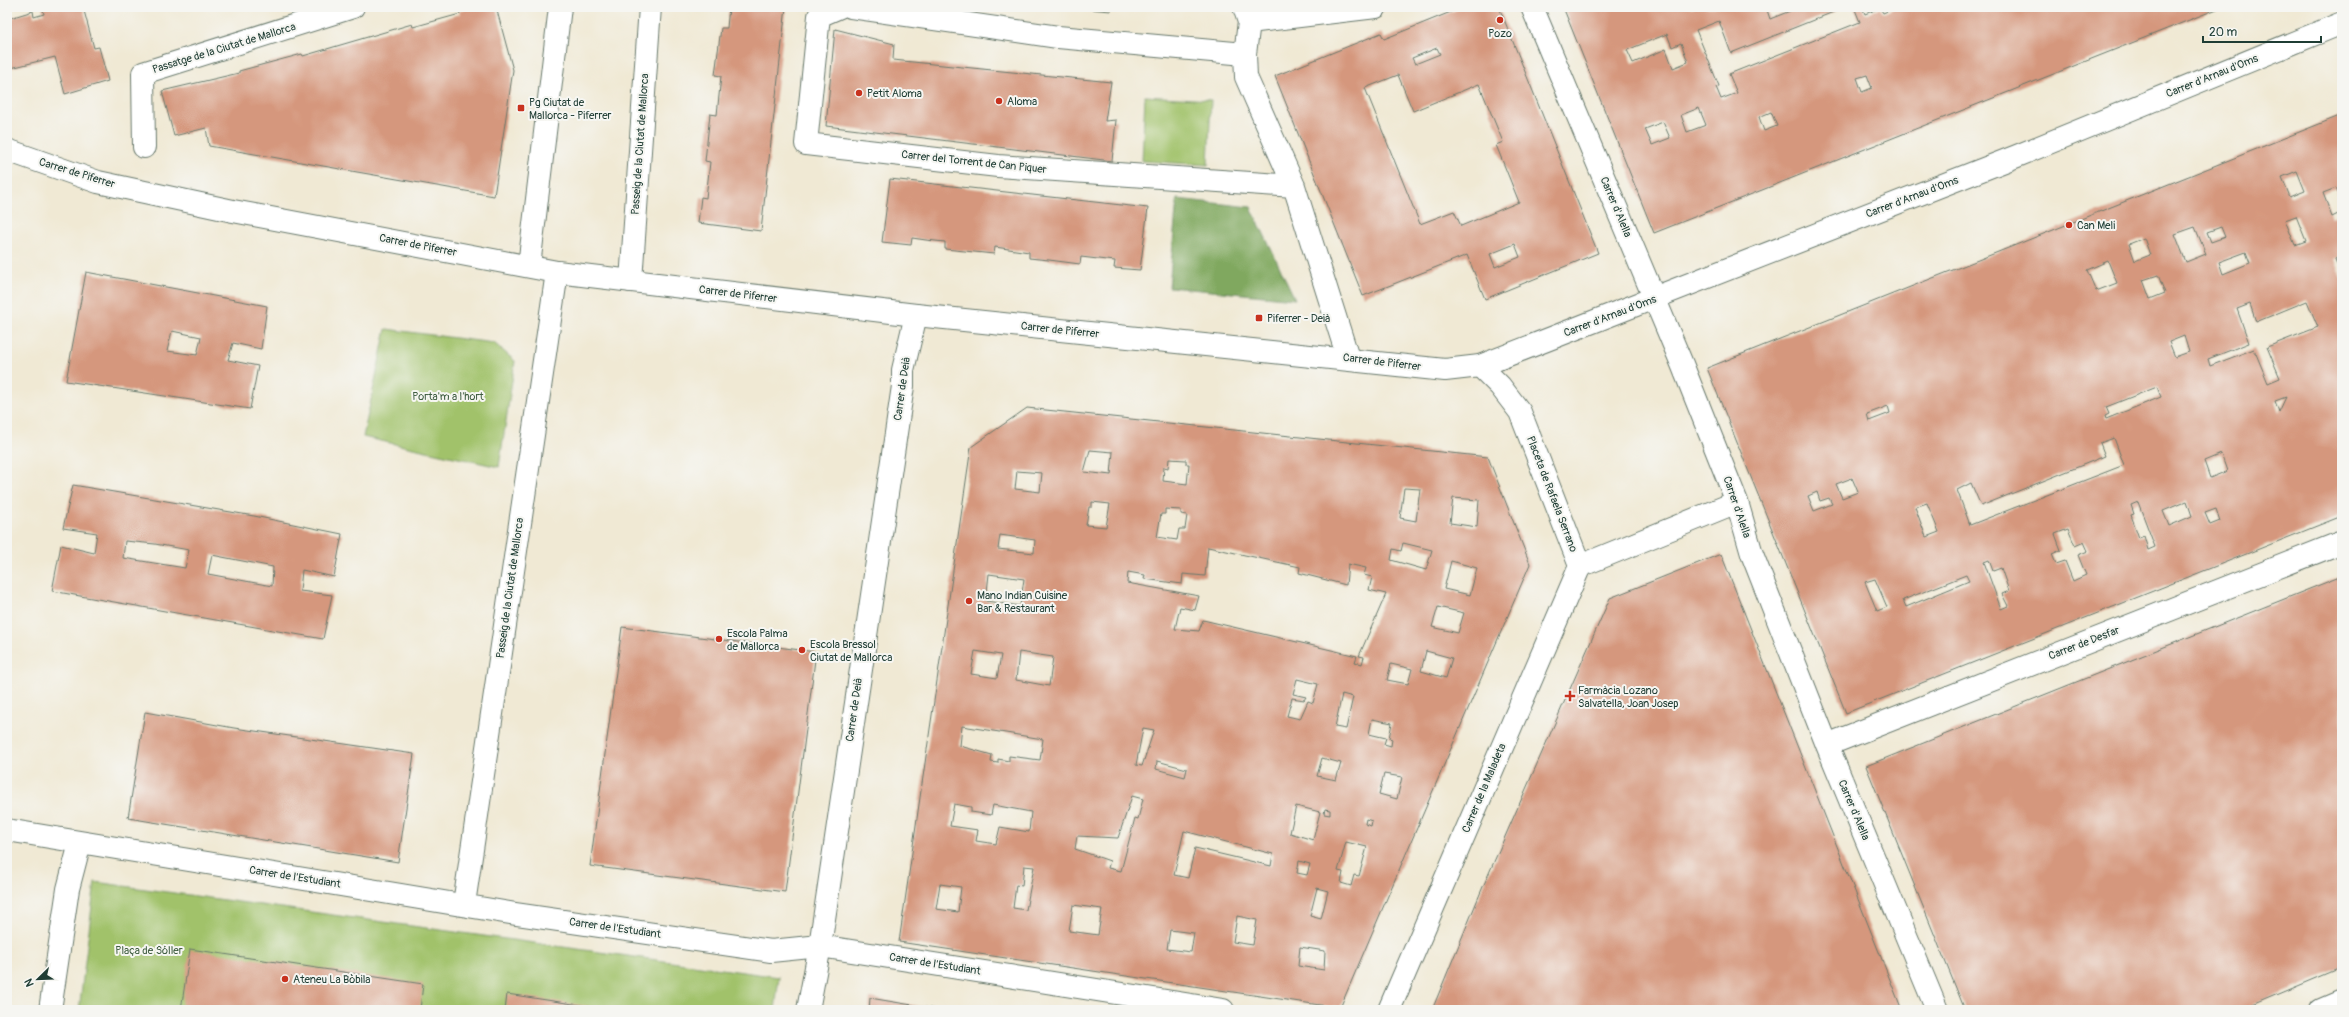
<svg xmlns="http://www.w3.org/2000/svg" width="2349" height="1017" font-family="Pangolin,sans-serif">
  <rect width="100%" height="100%" fill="#f6f6f2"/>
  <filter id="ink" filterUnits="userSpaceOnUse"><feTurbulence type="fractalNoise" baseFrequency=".025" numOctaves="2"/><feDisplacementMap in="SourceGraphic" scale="8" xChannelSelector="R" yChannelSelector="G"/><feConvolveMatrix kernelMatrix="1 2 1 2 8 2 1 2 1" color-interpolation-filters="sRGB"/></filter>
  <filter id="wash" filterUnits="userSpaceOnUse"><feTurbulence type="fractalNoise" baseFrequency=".012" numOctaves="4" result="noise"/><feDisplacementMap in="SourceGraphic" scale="16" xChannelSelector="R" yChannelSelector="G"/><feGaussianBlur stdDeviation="0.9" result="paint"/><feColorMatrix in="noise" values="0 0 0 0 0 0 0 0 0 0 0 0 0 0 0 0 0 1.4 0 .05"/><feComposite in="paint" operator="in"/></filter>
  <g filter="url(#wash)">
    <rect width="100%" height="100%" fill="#f0e9d4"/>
    <path fill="#a1c26b" stroke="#608050" d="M1145,96L1211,100L1208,165L1142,161Z
      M386,329L494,343L515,361L499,467L363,437Z
      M95,882L779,977L775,1010H79Z"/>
    <path fill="#80a85f" stroke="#50724a" d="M1177,199L1251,207L1295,299L1169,287Z"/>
    <g id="blocks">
      <path fill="#d5977d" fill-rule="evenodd" d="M42,7H83L94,48L99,47L108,81L65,94L55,57L7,69V19L33,11L34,17L44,14Z
        M475,7H496L513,70L494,196L209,146L206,128L174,136L162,91L239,73V71L302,54L303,56L412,24L413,27L460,14L459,11Z
        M729,7H786L761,231L698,223L701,197L706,198L710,162L705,161L710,114L717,115L721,76L715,75L721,28H727Z
        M1088,7H1111V11L1088,9Z
        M1463,7H1499L1598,253L1485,299L1467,255L1363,296L1275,76L1381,33L1384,39ZM1437,48L1440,54L1415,64L1412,58ZM1398,75L1413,111L1479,84L1503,142L1496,145L1519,202L1461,226L1454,211L1420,224L1365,88ZM1515,244L1520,257L1495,267L1490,254Z
        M1563,7H1774L1767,10L1770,19L1800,7H1846L1731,53L1719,21L1696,30L1719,86L1716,87L1721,99L1737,93L1729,74L1860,22L1854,7H1862L1865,14L1880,8L1883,13L1897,7H2174L2175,11L2185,7H2222L1654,233ZM1667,34L1672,47L1681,43L1688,62L1673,68L1666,49L1633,63L1627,50ZM1867,75L1872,88L1862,92L1857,78ZM1699,108L1706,125L1687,132L1681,115ZM1771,112L1777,126L1764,131L1759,117ZM1663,122L1670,138L1652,145L1645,129Z
        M835,29L894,44L893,60L1111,82L1105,121L1116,120L1112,161L826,126Z
        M2342,115V204L2336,188L2323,193L2332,217L2342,212V255L2335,259L2342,278V516L1846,713L1707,368ZM2297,171L2305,191L2290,197L2282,177ZM2296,216L2306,241L2295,245L2285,220ZM2195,227L2206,254L2186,262L2175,234ZM2221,227L2225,237L2211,242L2207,232ZM2144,238L2150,255L2135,261L2129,244ZM2246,252L2250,263L2223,274L2219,262ZM2108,261L2117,283L2096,291L2087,270ZM2158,275L2165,293L2150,299L2143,280ZM2307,301L2318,327L2267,347L2280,378L2268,383L2254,349L2210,366L2208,359L2249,343L2237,309L2250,304L2256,322ZM2184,336L2189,352L2175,357L2169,342ZM2157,387L2161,397L2106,419L2105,416L2109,414L2106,407ZM2286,397L2279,412L2275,401ZM1888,406L1890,413L1869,421L1867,414ZM2114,438L2124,465L1970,525L1957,490L1971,483L1981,506L2105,456L2100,443ZM2221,454L2227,471L2210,478L2204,461ZM1852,478L1858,492L1842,498L1836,484ZM1817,492L1820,501L1829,498L1832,504L1814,511L1808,496ZM2187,501L2192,516L2169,526L2163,511ZM2138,502L2155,547L2148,550L2144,536L2139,538L2131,515L2134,514L2131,505ZM1927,503L1939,532L1926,537L1915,507ZM2216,509L2220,521L2210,525L2205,513ZM2068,529L2075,546L2084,542L2088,551L2078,555L2086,575L2073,581L2065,561L2056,564L2052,554L2061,550L2055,534ZM1989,560L1993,571L2001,568L2009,591L2002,594L2008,606L2001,609L1984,562ZM1966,575L1969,581L1906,607L1903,600ZM1875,579L1887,607L1877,611L1865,582Z
        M890,179L1148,208L1140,270L1114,268L1115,261L1081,257L1080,264L1049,260L1029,258V252L995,247L994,254L945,249V242L926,240L912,238L911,245L882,242Z
        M86,272L267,306L261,349L233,343L228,360L258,366L250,409L66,381ZM172,331L201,337L197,355L167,351Z
        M1027,408L1488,457L1530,564L1340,1008L899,942L971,447ZM1090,450L1113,452L1111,475L1084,472ZM1169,459L1186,460V464H1189L1187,484L1163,481L1164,467L1168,468ZM1017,471L1042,473L1040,492L1015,489ZM1404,488L1420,489L1416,521L1400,518ZM1453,498L1479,500L1477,527L1450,523ZM1092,502L1110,504L1106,527L1086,525L1089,507H1092ZM1165,509L1181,510V514L1187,515L1185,529H1179L1177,540L1157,537L1161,514H1165ZM1000,535L1035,540L1034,553L998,549ZM1403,543L1432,550L1426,570L1391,560L1393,549L1401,551ZM1208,547L1300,567L1299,573L1346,585L1348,564L1366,568L1364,575L1372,577L1369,590L1386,594L1359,656L1364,657L1362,664L1355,662L1357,656L1203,620L1199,631L1175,629L1180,607L1195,610L1199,596L1127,583L1128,572L1145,575L1144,579L1182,584L1183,574L1205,576ZM1451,561L1477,568L1470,595L1444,589ZM989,574L1024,579L1020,606L986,601ZM1438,607L1464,613L1458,633L1432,627ZM975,651L1001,655L997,678L971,674ZM1426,651L1452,658L1446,678L1421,671ZM1019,652L1053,657L1049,686L1016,680ZM1391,664L1412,669L1408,684L1387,680ZM1297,679L1318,684L1313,703L1308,701L1300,719L1287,716L1292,698L1304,700L1306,697L1293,694ZM1342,694L1353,697L1346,729L1335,727ZM1372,719L1392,723L1389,738L1392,739L1391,746L1384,744L1386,738L1369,734ZM962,726L1043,739L1040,760L1009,756V761L998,759V763L991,762L992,755L960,746ZM1143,728L1154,730L1142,766L1136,765ZM1322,758L1341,763L1336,780L1317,776ZM1157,761L1187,769L1185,777L1156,769ZM1384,774L1402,777L1397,799L1379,794ZM1132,796L1143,799L1138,819L1135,818L1121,871L1108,868L1110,861L1075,849L1077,836L1118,838ZM954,804L971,807V812L991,815L993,805L1031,812L1029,832L1000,827L996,844L976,841L978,830L950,826ZM1296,806L1320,812L1313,840L1290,833ZM1325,809L1330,810V815L1324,814ZM1366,819L1372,821L1371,826L1365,824ZM1184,831L1273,854L1271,866L1195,848L1188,878L1174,875ZM1346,842L1367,847L1359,876L1354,875L1351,886L1341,883L1343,872L1338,871ZM1299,861L1310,864L1307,875L1297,873ZM1024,866L1034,867L1026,910L1013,908L1016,885L1022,886ZM940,884L961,887L958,912L936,909ZM1317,888L1328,891L1321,919L1310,916ZM1073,905L1102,909L1098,935L1069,931ZM1237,916L1257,920L1253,945L1233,942ZM1170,930L1194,933L1191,952L1167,949ZM1300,947L1325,951L1324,970L1298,966Z
        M73,485L254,516L342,534L334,577L302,570L300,591L332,595L323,639L52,591L61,545L94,553L97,533L63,528ZM125,541L155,544L189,550L185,568L123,558ZM212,555L273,567L272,586L208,574Z
        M1721,554L1902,1010H1432L1482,889L1610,598Z
        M2342,576V967L2240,1010H1965L1866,766Z
        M622,627L816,652L785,892L590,866Z
        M145,712L234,728L414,754L398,862L128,818Z
        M190,949L423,984L420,1010H181Z
        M507,994L606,1009V1010H505Z
        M870,998L936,1009V1010H869Z"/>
    </g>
  </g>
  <g filter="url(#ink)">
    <use href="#blocks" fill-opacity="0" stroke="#68796c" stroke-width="1"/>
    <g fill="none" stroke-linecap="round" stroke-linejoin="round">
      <g stroke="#68796c" stroke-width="24">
        <path id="minor" d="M840,7L819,16L806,144L998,166L1294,186
          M851,7L1058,37L1245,54
          M1244,7L1249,22L1245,54L1246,77L1294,186L1348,358
          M1532,7L1682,364L1737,502L1752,554L1827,745L1937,1010
          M1249,22L1376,7
          M144,147L143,73L353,7
          M529,266L560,7
          M631,281L650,7
          M1480,366L1500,386L1520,412L1580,566
          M1580,566L1737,502
          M1827,745L2342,542
          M7,830L516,914L771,951L820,946L1223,1010
          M464,904L557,272
          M50,1010L68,889L80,843
          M808,1010L820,946L903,386V370L916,315
          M1389,1010L1580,566
          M2321,1010L2342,1001"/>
      </g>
      <g stroke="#68796c" stroke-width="24">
        <path id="major" d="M7,150L98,182L233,211L557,272L916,315L1445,370L1480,366L2017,156L2342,23"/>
      </g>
      <use href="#minor" stroke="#fff" stroke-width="22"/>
      <use href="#major" stroke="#fff" stroke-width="22"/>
    </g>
  </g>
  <g fill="#c8321e" stroke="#f6f6f2" stroke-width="1.5">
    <circle cx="1500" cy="20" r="4"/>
    <circle cx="859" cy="93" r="4"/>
    <circle cx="999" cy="101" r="4"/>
    <rect x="517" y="104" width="8" height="8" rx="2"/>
    <circle cx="2069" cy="225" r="4"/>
    <rect x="1255" y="314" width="8" height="8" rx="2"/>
    <circle cx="969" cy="601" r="4"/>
    <circle cx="719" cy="639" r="4"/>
    <circle cx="802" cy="650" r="4"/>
    <path d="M1568 690h4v4h4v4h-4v4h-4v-4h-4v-4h4z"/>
    <circle cx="285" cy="979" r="4"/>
  </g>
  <g text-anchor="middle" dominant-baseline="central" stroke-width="4" stroke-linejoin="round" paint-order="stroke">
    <g font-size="11" fill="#1f3d34" stroke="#f6f6f2" text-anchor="start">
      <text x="1500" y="33" text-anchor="middle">Pozo</text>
      <text x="867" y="93">Petit Aloma</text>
      <text x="1007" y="101">Aloma</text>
      <text x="529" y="102">Pg Ciutat de<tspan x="529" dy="13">Mallorca - Piferrer</tspan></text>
      <text x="2077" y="225">Can Meli</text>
      <text x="1267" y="318">Piferrer - Deià</text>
      <text x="977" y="595">Mano Indian Cuisine<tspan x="977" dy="13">Bar &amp; Restaurant</tspan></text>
      <text x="727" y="633">Escola Palma<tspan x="727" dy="13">de Mallorca</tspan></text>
      <text x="810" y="644">Escola Bressol<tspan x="810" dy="13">Ciutat de Mallorca</tspan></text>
      <text x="1578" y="690">Farmàcia Lozano<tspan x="1578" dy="13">Salvatella, Joan Josep</tspan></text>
      <text x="293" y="979">Ateneu La Bòbila</text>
    </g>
    <g font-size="11" fill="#1f3d34" stroke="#f6f6f2">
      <text transform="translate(224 48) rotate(-17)">Passatge de la Ciutat de Mallorca</text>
      <text transform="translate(2212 76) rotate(-22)">Carrer d'Arnau d'Oms</text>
      <text transform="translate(640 144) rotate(-86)">Passeig de la Ciutat de Mallorca</text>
      <text transform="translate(974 162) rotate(6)">Carrer del Torrent de Can Piquer</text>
      <text transform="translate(77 173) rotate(17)">Carrer de Piferrer</text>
      <text transform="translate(1912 197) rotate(-21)">Carrer d'Arnau d'Oms</text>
      <text transform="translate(1616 207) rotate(67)">Carrer d'Alella</text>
      <text transform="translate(418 245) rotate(11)">Carrer de Piferrer</text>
      <text transform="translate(738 294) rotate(7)">Carrer de Piferrer</text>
      <text transform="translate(1610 316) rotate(-21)">Carrer d'Arnau d'Oms</text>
      <text transform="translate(1060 330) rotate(6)">Carrer de Piferrer</text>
      <text transform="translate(1382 362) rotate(7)">Carrer de Piferrer</text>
      <text transform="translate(902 389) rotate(-82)">Carrer de Deià</text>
      <text transform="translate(1552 494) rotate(69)">Placeta de Rafaela Serrano</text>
      <text transform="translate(1737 507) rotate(71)">Carrer d'Alella</text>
      <text transform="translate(510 588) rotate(-82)">Passeig de la Ciutat de Mallorca</text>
      <text transform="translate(2084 643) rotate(-21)">Carrer de Desfar</text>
      <text transform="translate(854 710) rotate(-82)">Carrer de Deià</text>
      <text transform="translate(1484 788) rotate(-67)">Carrer de la Maladeta</text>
      <text transform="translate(1854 810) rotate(67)">Carrer d'Alella</text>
      <text transform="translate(295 877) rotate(9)">Carrer de l'Estudiant</text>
      <text transform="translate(615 928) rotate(8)">Carrer de l'Estudiant</text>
      <text transform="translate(935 964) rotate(9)">Carrer de l'Estudiant</text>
    </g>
    <g font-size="11" fill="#405e42" stroke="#f6f6f2">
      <text x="448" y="396">Porta'm a l'hort</text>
      <text x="149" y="950">Plaça de Sóller</text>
    </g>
  </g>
  <rect width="2349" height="1017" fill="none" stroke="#f6f6f2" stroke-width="24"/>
  <g transform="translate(38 979) rotate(247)" stroke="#f6f6f2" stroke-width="3" paint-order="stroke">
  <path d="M0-3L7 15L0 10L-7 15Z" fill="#1f3d34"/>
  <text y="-6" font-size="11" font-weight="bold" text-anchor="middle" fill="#1f3d34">N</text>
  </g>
  <path d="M2203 36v6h118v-6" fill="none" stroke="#1f3d34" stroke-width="2"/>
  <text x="2209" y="36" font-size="12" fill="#1f3d34" stroke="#f6f6f2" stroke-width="3" paint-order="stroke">20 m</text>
</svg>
